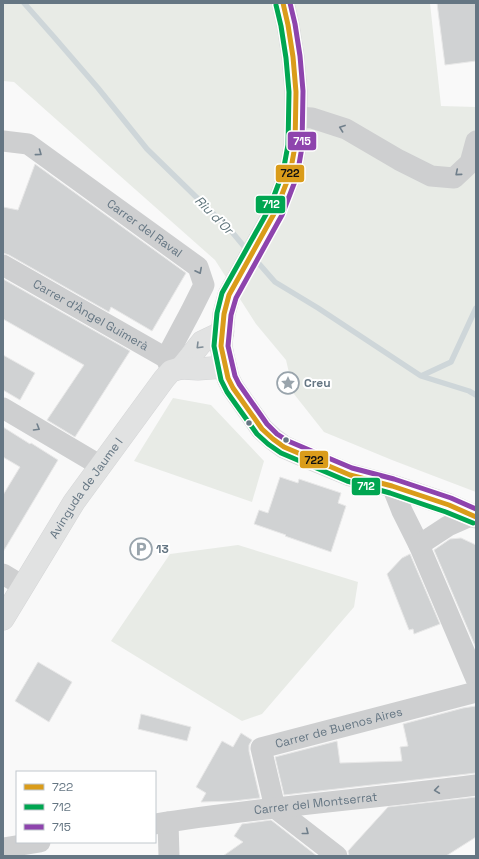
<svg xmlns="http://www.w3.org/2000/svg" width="479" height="859" font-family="'Space Grotesk',sans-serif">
  <rect width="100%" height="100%" fill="#f9f9f9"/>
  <path fill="#e8ebe6" d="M3,3H430L441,106L476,107V492L392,460L324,432L294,394L286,360L256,324L215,260L14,82L3,81Z
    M173,398L211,405L264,461L252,502L134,461Z
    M238,545L358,582L354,607L262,714L242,721L111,641L170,554Z"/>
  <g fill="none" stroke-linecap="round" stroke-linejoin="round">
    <path stroke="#ced6d9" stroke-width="5.5" d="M24,3L54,37L98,88L147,149L232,232L247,250
      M254,258L275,282L318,308L421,376L451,362L476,308
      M421,376L469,391L476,395"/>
  </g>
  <path fill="#d0d2d3" stroke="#e8e8e8" d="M437,3H476V61L445,65Z
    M35,164L186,273L152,331L111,307L109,312L9,255L3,253V207L18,210Z
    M3,279L130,351L75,437L47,420L84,365L3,319Z
    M3,355L35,373L20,400L3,390Z
    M3,427L30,444L31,443L58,460L3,552V495L20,467L3,457Z
    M280,477L298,483L299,479L341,493L338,503L346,506L331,552L285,536L286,535L254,524L259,510L268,513Z
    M461,538L476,545V648L434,550L450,539Z
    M410,554L440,624L414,634L413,629L409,630L387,574L402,558Z
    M38,662L72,682L49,722L15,701Z
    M476,706V773L284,795L275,757L337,741L340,763L402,761L400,747L408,746L403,724L463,708Z
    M141,714L191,727L187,741L138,729Z
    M241,733L252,740L249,745V751L260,798L233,801L201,802L206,793L196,787L222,741L233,747Z
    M476,797V837L446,856H349L348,851L388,807Z
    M271,820L317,856H223L243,842L234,836L242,824Z"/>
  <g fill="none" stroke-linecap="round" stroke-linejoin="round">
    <g stroke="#d5d6d7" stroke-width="23">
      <g id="secondary">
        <path d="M283,3L288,25L293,57L296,92V117L295,146L290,174L275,212L229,295L224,314L221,346L223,356L228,378L233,388L262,429L273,439L284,447L309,458L350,475L392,486L449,505L476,517"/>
        <path d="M181,368L202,342L223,332"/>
        <path id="s5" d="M3,619L74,502L164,379L171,371L181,368L198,369L225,367"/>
      </g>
    </g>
    <g stroke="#cecfd0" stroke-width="21">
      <path d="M296,117L312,118L346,129L399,160L431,176L454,178L470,163L476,141"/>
      <path id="s1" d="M3,141L28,144L198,267L204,285L191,311L166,358"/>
      <path id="s2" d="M3,265L166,358L171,370"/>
      <path d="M3,408L101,466"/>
      <path d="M392,486L402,511L419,545L476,679"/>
      <path d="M419,545L448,526L473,515"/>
      <path d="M3,574L23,586"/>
      <path id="s3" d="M275,808L261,748L476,692"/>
      <path d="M275,808L337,856"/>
      <path d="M168,822L169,856"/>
      <path id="s4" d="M155,824C261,807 369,799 476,785"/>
      <path d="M3,848L40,842"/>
    </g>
    <use href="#secondary" stroke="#e1e2e2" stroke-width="22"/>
    <g stroke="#fff" stroke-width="8">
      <path id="bus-1" d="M283,3L288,25L293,57L296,92L295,146L290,174L275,212L229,295L224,314L221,346L228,378L233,388L262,429L273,439L284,447L350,475L392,486L449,505L476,517"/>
    </g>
    <g stroke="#fff" stroke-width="8">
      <path id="bus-2" d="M276,5L281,26L286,58L289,92L288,145L283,172L269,209L222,293L217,313L214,346L221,380L227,392L257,434L268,444L281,453L347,481L390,493L446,512L473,523"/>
    </g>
    <g stroke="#fff" stroke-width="8">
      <path id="bus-3" d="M290,3L295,24L300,56L303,91L302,147L297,176L282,215L236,298L231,315L228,346L235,376L239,384L267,424L277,434L288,441L352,468L394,479L451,498L476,509"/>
    </g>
    <use href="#bus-1" stroke="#da9c1a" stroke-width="5"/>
    <use href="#bus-2" stroke="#00a651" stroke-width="5"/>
    <use href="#bus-3" stroke="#8e44ad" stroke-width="5"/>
  </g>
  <defs><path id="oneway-chevron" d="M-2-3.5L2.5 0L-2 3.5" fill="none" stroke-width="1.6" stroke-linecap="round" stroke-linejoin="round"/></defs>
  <g stroke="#707f8b">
    <use href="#oneway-chevron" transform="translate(342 128) rotate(-160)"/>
    <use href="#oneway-chevron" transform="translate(39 153) rotate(36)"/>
    <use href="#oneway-chevron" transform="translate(458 173) rotate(140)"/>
    <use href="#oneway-chevron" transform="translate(199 271) rotate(63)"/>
    <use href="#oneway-chevron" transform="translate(37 428) rotate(31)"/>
    <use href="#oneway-chevron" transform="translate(437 790) rotate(172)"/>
    <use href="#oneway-chevron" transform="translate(306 832) rotate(38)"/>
  </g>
  <use stroke="#7e8c96" href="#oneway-chevron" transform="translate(199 346) rotate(135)"/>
  <defs>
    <g id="sight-ring" transform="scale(1.15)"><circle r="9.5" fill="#fff" stroke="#99a4ac" stroke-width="1.5"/><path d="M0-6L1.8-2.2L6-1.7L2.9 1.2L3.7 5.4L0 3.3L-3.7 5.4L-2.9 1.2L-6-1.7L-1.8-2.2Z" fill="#99a4ac"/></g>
    <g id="parking-ring" transform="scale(1.15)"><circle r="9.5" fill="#fff" stroke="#99a4ac" stroke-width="1.5"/><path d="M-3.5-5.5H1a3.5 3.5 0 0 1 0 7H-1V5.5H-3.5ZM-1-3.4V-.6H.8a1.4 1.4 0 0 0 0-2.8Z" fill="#99a4ac"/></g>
  </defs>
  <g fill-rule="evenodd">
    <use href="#sight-ring" x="288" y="383"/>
    <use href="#parking-ring" x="141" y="549"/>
  </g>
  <g fill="#657683" stroke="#fff" stroke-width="1.5">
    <circle cx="249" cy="423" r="3.5"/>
    <circle cx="286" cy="440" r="3.5"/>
  </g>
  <g text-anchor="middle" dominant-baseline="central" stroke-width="4" stroke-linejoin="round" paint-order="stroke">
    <g font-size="12" fill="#657683" stroke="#fff">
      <text stroke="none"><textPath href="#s1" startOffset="169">Carrer del Raval</textPath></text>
      <text stroke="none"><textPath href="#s2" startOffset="101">Carrer d'Àngel Guimerà</textPath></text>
      <text stroke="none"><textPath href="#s5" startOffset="155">Avinguda de Jaume I</textPath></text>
      <text stroke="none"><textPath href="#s3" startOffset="142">Carrer de Buenos Aires</textPath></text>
      <text stroke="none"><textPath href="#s4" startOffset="162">Carrer del Montserrat</textPath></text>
    </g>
    <g font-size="12" font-weight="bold" fill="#657683" stroke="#fff" text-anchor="start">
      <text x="304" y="383">Creu</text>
      <text x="156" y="549">13</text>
    </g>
    <g font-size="13" font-style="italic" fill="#60757c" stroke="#fff">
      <text transform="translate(214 215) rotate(45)">Riu d'Or</text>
    </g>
  </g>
  <g stroke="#fff" stroke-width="1.5">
    <rect x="287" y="131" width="30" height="20" rx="4" fill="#8e44ad"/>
    <rect x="275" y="164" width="30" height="19" rx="4" fill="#da9c1a"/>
    <rect x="255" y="195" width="31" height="19" rx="4" fill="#00a651"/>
    <rect x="299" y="450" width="30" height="19" rx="4" fill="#da9c1a"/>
    <rect x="351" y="477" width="30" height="19" rx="4" fill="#00a651"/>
  </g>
  <g font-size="11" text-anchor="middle" font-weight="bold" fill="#fff">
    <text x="302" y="145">715</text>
    <text x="271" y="208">712</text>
    <text x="366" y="490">712</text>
  </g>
  <g font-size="11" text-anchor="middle" font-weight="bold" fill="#111">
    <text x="290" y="177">722</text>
    <text x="314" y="464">722</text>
  </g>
  <rect width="479" height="859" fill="none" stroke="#657683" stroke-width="8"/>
  <rect x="16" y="771" width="140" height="72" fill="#ffffff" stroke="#c1c8cd"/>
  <rect x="24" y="784" width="20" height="6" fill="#da9c1a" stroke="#c1c8cd"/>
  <text x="52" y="791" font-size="12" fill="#657683">722</text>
  <rect x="24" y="804" width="20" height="6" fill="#00a651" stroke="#c1c8cd"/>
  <text x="52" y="811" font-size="12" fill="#657683">712</text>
  <rect x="24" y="824" width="20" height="6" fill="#8e44ad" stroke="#c1c8cd"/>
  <text x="52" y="831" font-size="12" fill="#657683">715</text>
</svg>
